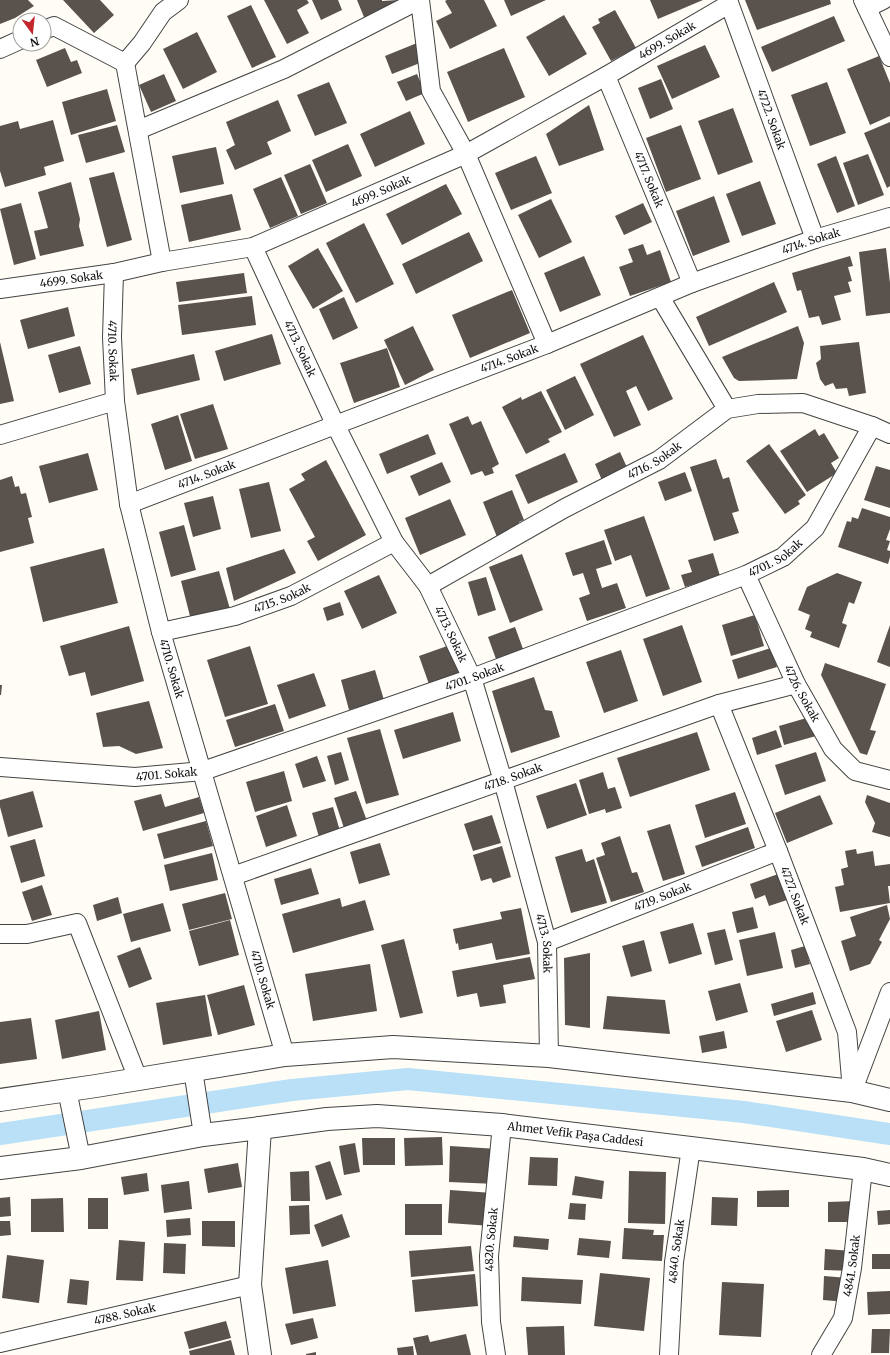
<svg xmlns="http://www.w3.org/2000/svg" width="890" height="1355" font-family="Merriweather,serif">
  <rect width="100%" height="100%" fill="#fffdf5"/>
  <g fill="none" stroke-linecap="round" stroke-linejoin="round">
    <path stroke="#b9e0f7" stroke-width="22" d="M0,1134L292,1090L408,1079L744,1112L890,1134"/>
  </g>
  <path fill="#5a524d" d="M0,0H28L34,6L15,18L0,24Z
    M63,0H100L114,15L94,33Z
    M264,0H307L309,3L297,10L309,33L287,44Z
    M312,0H338L342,10L321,20Z
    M357,0H382V1L398,0L402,8L366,22Z
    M447,0H484L497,26L450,49L436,21L452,13L445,1Z
    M504,0H546L511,16Z
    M650,0H703L658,19Z
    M745,0H830L831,4L757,30Z
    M251,5L276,57L252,68L227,16Z
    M615,10L636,48L611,61L592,27L600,23L598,19Z
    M564,15L587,54L549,76L526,37Z
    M834,16L845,41L772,72L761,47Z
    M197,32L217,72L183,89L163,49Z
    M417,43L425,61L392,74L385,56Z
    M705,45L720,77L672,99L657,66Z
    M65,48L71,62L77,60L82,73L47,87L36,60Z
    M504,48L525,97L468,122L447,72Z
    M879,56L890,83V116L870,125L847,69Z
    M164,74L176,101L151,112L139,85Z
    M417,74L425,93L406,101L397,82Z
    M661,79L673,109L650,119L638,88Z
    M329,82L347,123L315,136L297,95Z
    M827,82L846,133L810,146L791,95Z
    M107,89L116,121L71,135L62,102Z
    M278,100L291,131L267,142L272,154L235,170L226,150L235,145L226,122Z
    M589,105L604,150L559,166L546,134Z
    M733,108L753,162L718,175L698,121Z
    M410,111L425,144L375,167L360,134Z
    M53,120L64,161L44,167L46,175L5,187L0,171V126L18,121L20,129Z
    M890,122V186L887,188L864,133Z
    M117,125L125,152L86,163L78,135Z
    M681,125L701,179L666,192L646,138Z
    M348,144L362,176L326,192L312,160Z
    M216,147L224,184L180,193L172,156Z
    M868,154L884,195L858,205L843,163Z
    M536,156L552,193L511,210L495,173Z
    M836,156L855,206L837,213L817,164Z
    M310,164L327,203L301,214L284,175Z
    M114,172L132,240L107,247L89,178Z
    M281,177L298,216L270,228L253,189Z
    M760,181L776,224L742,236L726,194Z
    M71,182L80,219L79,226L84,246L40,256L34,231L48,228L38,192Z
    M446,184L462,214L402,245L386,214Z
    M232,194L241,230L189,242L181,205Z
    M714,196L730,242L693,256L676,211Z
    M551,199L572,242L539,258L518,215Z
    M21,203L36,259L14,265L0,209Z
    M643,203L652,222L624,235L615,216Z
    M364,223L394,284L356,303L326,243Z
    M469,232L483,261L416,294L402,264Z
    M643,244L647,255L660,250L671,282L630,296L619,267L633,262L628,249Z
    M318,248L343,291L313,309L288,266Z
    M886,248L890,283V313L866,316L859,252Z
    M584,256L601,295L560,312L544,273Z
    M850,256L853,266L848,267L852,281L848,282L851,292L834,296L841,320L822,325L819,316L809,318L801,290L797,291L792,273Z
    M244,273L247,293L179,302L176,282Z
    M774,282L787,312L709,346L696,317Z
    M512,290L530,333L470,358L452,315Z
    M252,296L256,325L182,335L178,305Z
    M344,297L358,328L333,340L319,309Z
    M68,307L75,336L28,349L20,320Z
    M413,326L434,370L405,385L384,340Z
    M798,326L804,343L797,379L739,381L734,378L722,357Z
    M272,334L281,364L224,381L215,351Z
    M643,335L673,399L648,411L636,386L626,391L641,425L614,437L580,364Z
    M0,342L14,401L0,404Z
    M859,342L866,393L849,396L847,388L836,389L833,383L825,386L820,379L816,363L821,359L820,346Z
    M80,346L91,384L59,393L48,355Z
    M387,348L400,387L354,403L340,363Z
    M194,354L200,380L137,395L131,369Z
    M575,376L594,415L565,430L546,390Z
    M541,391L562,432L548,439L550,442L526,454L502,407L521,397L522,400Z
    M213,404L228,449L195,459L180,414Z
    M178,415L192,461L165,470L151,424Z
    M468,416L472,425L481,421L499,464L492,468L494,473L485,476L482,471L471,475L449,424Z
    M815,429L819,436L824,433L839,458L831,463L837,473L807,492L780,451Z
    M428,434L436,454L387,474L379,454Z
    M769,444L806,495L798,501L800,504L785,514L746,461Z
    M620,452L630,474L604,485L595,464Z
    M88,453L98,490L49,503L39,466Z
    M565,453L578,482L528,504L515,475Z
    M716,459L723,479L729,477L739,511L732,513L739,533L714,541L690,467Z
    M326,460L366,535L318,561L307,541L315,537L289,489L305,480L301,474Z
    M442,462L451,482L419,496L410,476Z
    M876,466L890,470V508L864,500Z
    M685,472L692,491L665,501L658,482Z
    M12,476L15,487L19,486L21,494L26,493L32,517L28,518L34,543L0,552V480Z
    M269,482L281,531L251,538L239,489Z
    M512,490L524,520L519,522L521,527L497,537L483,502Z
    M213,496L221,529L193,537L184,503Z
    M450,499L466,535L420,555L405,518Z
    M862,508L890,517V529L886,540L890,541L887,550L890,551V557L888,564L838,547L847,521L851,522L852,517L858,519Z
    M644,516L670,589L646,597L631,555L615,561L604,530Z
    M184,525L196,570L171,577L159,532Z
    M604,540L612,564L596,569L602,588L617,583L626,608L587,621L579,598L590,594L583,573L573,576L565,553Z
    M104,548L118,603L43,622L30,567Z
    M284,549L296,573L234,601L226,568Z
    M713,553L720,576L685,587L681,575L692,572L688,560Z
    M522,554L543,610L510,623L489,567Z
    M219,571L230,609L191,620L181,581Z
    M837,573L862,582L854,604L849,602L842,623L847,625L839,648L810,637L812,632L805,629L810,615L798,610L807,587Z
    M379,575L397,613L362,629L344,591Z
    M486,577L496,610L478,616L468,582Z
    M340,602L344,615L327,621L323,608Z
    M755,615L764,646L731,656L722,625Z
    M682,625L702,682L663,696L643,639Z
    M890,625V667L877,662Z
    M129,626L144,681L91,696L85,672L69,676L60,646Z
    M515,627L523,649L496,659L488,637Z
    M450,645L461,676L430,687L419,656Z
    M250,646L268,704L225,717L207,660Z
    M771,648L777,667L738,679L732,660Z
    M621,650L638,701L604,713L586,662Z
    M825,663L886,684L870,730L876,731L867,755L860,753L821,675Z
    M375,670L384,700L349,710L341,680Z
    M314,673L326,706L289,719L277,685Z
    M534,677L545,710L552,711L560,737L511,753L492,691Z
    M0,685H2L1,695H0Z
    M149,701L163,748L136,754L119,746L103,747L96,713Z
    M275,704L284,731L235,747L226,720Z
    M453,712L461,741L403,759L394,730Z
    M810,717L816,736L784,745L779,726Z
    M380,729L399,795L366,804L347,738Z
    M776,730L782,747L757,755L752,738Z
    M697,732L710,770L630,797L617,758Z
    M341,752L349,780L335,785L327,756Z
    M816,752L826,781L785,795L775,765Z
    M317,756L326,781L303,788L295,764Z
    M284,771L292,801L255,812L246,782Z
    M603,772L608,789L615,787L622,808L606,813L605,809L589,814L579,780Z
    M576,783L587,815L547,829L536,796Z
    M33,791L43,827L8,837L0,807V800Z
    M356,791L367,821L344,828L334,798Z
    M735,792L746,824L705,838L695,805Z
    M161,794L165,807L199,797L204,813L143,831L134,801Z
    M820,795L833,824L787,843L775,813Z
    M867,795L890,803V837L872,832L875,823L865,802Z
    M287,805L297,836L266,847L256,816Z
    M333,807L340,831L319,837L312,813Z
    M492,815L501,843L473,851L464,824Z
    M206,821L213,846L164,859L157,834Z
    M670,824L685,874L663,881L647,831Z
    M748,827L755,848L702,867L695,846Z
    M620,836L632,873L637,872L644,892L611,902L596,858L605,855L601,843Z
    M35,839L45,876L21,883L10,846Z
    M380,843L390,875L359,884L350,852Z
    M502,846L511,877L493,883L491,878L481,881L473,855Z
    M582,849L586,862L594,859L607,903L571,913L555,857Z
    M856,849L857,854L873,851L875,866L890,864V886H888L890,903L840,912L835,887L844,885L841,869L848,867L845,851Z
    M212,853L218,880L170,891L164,865Z
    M311,868L319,894L281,905L274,879Z
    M781,873L790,899L769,906L765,895L755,899L750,884Z
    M42,885L52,915L32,921L22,892Z
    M225,893L232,919L189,930L182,904Z
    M118,897L122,913L97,921L93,905Z
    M340,898L342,907L365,900L374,930L293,953L282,914Z
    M163,903L171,931L131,942L123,914Z
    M887,905L890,919L879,940L882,942L870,964L850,971L841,941L856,936L850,917Z
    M753,907L758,928L737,933L732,912Z
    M521,908L530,954L496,960L492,943L459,950L458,943L456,944L453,929L502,919L500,912Z
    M230,920L239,955L199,966L189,931Z
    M693,923L702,954L669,964L660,932Z
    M725,929L733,960L715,965L707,933Z
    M775,932L783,968L747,976L739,940Z
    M404,939L423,1013L400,1018L381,945Z
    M644,940L652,971L631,977L622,946Z
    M805,946L810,964L795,968L791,950Z
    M140,947L152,979L129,988L117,956Z
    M590,953V1028L565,1025L564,958Z
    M530,957L535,979L503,985L506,1003L480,1007L477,993L457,997L452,971Z
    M370,964L377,1011L313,1021L305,974Z
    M740,983L748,1012L716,1021L708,991Z
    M244,985L255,1025L218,1035L207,995Z
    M813,992L816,1004L774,1016L771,1004Z
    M205,995L212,1036L163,1045L156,1003Z
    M607,996L665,1000L670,1034L603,1029Z
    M812,1010L822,1040L786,1052L776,1021Z
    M99,1011L106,1050L62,1059L55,1020Z
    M31,1018L37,1059L0,1064V1022Z
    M724,1031L727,1048L702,1053L699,1036Z
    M442,1137L443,1165L405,1166L404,1138Z
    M362,1138H395V1165H363Z
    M355,1143L360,1172L344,1175L339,1146Z
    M450,1146L498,1149L496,1184L449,1182Z
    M530,1157L558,1158L557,1186L528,1185Z
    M330,1161L342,1195L326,1200L315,1166Z
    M238,1163L242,1187L208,1193L204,1169Z
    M309,1171L310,1201H291L290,1172Z
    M629,1171L666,1172L665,1224L628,1223Z
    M147,1173L149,1191L124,1195L121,1177Z
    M575,1176L604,1181L602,1199L572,1195Z
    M189,1181L192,1209L164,1213L161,1185Z
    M450,1190L493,1193L492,1226L448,1223Z
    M789,1190V1207H757V1191Z
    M10,1197L11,1216L0,1217V1198Z
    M712,1197L738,1198L737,1226L711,1225Z
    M63,1198L64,1232H31V1199Z
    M88,1198H108V1229H88Z
    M856,1201V1222H828V1202Z
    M570,1203L586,1204L585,1220L568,1219Z
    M405,1204H442V1235H405Z
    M309,1205L310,1234L290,1235L289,1206Z
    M890,1210V1224L878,1225L877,1211Z
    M342,1214L350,1237L322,1247L314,1225Z
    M190,1218L191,1235L167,1237L166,1220Z
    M0,1221H10L11,1235L0,1236Z
    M202,1221H235V1247L202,1246Z
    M624,1228L654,1230L653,1235H664L662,1261L622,1259Z
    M514,1236L549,1239L548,1250L513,1247Z
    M579,1238L611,1241L609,1258L577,1255Z
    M119,1240L145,1242L143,1281L116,1280Z
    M164,1243L186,1244L185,1274L163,1273Z
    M471,1246L474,1271L411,1277L409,1251Z
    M825,1249L853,1251L852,1271L824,1270Z
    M872,1254H890V1269H872Z
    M7,1255L44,1260L39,1303L2,1298Z
    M328,1260L336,1306L293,1314L285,1268Z
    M600,1273L650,1278L644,1331L594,1326Z
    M475,1274L478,1306L415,1312L412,1280Z
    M824,1276L848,1278L847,1302L823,1300Z
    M522,1277L583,1280L581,1304L521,1301Z
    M70,1279L89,1281L87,1305L67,1303Z
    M722,1282L764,1284L761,1337L719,1335Z
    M890,1291V1314L868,1315L867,1292Z
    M313,1318L318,1338L291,1345L285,1324Z
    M226,1321L231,1338L189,1349L184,1332Z
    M564,1326L565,1355H528L526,1327Z
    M872,1329H890L889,1353H871Z
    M466,1334L471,1355H417L413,1338L428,1335L430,1342Z
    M231,1340L235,1355H190L189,1351Z
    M413,1346L414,1355H398L397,1348Z
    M316,1352V1355H306V1354Z"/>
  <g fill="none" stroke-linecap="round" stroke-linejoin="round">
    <g stroke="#444" stroke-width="20">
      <g id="minor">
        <path d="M420,0L431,91L466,154L547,344"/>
        <path id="s1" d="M728,0L815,239"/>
        <path d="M863,0L890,57"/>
        <path d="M867,8L883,0"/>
        <path d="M44,30L54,26L125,63"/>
        <path d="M0,49L20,40"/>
        <path d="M125,63L162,262"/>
        <path d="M125,63L142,43L163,12L179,0"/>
        <path id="s2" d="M606,76L692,283"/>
        <path d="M138,130L284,69L419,0"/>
        <path id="s3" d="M253,247L336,426L394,542L428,586L472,678L503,781L547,942L549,1056"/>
        <path id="s4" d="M114,273L112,337L115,401L129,504L161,632L285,1055"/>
        <path id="s5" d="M0,289L114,273L162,262L253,247L466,154L606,76L729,4"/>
        <path d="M660,297L727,409"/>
        <path d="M0,435L115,401"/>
        <path id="s6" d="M129,504L547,344L692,283L815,239L890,217"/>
        <path id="s7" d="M746,575L796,684L833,749L855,771L890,780"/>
        <path id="s8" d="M428,586L565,508L659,460L727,409L758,404L803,403L872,426L890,434"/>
        <path id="s9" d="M161,632L235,616L291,596L394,542"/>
        <path id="s10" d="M719,704L778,851L847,1032L852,1091"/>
        <path id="s11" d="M0,767L135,777L203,771L472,678L746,575L783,557L815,528L872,426"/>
        <path id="s12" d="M233,876L719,704L796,684"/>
        <path d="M0,934H27L77,923L138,1079"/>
        <path id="s13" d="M547,942L778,851"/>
        <path d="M193,1070L203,1135"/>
        <path d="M854,1087L890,992"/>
        <path d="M67,1090L81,1158"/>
        <path id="s14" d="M0,1343L250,1285"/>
        <path id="s15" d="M496,1355L491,1322L489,1256L502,1125"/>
        <path id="s16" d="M669,1355L674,1262L691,1148"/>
        <path id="s17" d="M821,1355L843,1318L852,1268L863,1169"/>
      </g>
    </g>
    <g stroke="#444" stroke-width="24">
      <g id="tertiary">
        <path d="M0,1100L96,1086L285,1055L393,1047L549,1056L852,1091L890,1100"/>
        <path id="s18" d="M260,1128L327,1119L377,1116L502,1125L863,1169L890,1175"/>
        <path d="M0,1168L81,1158L203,1135L260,1128L250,1285L260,1355"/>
      </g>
    </g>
    <use href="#minor" stroke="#fff" stroke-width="18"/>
    <use href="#tertiary" stroke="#fff" stroke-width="22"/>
  </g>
  <g text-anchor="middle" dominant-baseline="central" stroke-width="4" stroke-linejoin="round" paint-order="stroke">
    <g font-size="11" fill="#111" stroke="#fff">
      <text stroke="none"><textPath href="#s5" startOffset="720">4699. Sokak</textPath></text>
      <text stroke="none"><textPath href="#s1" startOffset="127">4722. Sokak</textPath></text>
      <text stroke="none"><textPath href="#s2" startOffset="112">4717. Sokak</textPath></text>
      <text stroke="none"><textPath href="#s5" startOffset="396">4699. Sokak</textPath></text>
      <text stroke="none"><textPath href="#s6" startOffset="731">4714. Sokak</textPath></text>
      <text stroke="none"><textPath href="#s5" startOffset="72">4699. Sokak</textPath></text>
      <text stroke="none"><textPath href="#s3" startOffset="112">4713. Sokak</textPath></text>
      <text stroke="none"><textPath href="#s4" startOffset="78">4710. Sokak</textPath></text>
      <text stroke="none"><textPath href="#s6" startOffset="407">4714. Sokak</textPath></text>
      <text stroke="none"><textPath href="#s8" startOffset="259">4716. Sokak</textPath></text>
      <text stroke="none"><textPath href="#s6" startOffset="83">4714. Sokak</textPath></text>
      <text stroke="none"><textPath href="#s11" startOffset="815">4701. Sokak</textPath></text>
      <text stroke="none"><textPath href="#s9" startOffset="126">4715. Sokak</textPath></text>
      <text stroke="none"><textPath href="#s3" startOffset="436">4713. Sokak</textPath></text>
      <text stroke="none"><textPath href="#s4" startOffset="402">4710. Sokak</textPath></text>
      <text stroke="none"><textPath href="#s11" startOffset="491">4701. Sokak</textPath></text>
      <text stroke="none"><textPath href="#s7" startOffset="131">4726. Sokak</textPath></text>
      <text stroke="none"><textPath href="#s11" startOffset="167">4701. Sokak</textPath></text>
      <text stroke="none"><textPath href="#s12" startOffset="297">4718. Sokak</textPath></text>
      <text stroke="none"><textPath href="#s10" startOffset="206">4727. Sokak</textPath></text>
      <text stroke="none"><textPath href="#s13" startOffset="124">4719. Sokak</textPath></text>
      <text stroke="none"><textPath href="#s3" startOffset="760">4713. Sokak</textPath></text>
      <text stroke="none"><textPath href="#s4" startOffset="726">4710. Sokak</textPath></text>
      <text stroke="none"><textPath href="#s18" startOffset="317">Ahmet Vefik Paşa Caddesi</textPath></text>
      <text stroke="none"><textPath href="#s15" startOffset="116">4820. Sokak</textPath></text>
      <text stroke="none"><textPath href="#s16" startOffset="104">4840. Sokak</textPath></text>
      <text stroke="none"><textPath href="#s17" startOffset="96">4841. Sokak</textPath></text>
      <text stroke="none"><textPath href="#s14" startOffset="128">4788. Sokak</textPath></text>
    </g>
  </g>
  <g transform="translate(32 32) rotate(165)"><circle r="19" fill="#ffffff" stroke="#a0a0a0"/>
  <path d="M0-3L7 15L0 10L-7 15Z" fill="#c4262e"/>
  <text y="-6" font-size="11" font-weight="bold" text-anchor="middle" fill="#111111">N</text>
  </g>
</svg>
